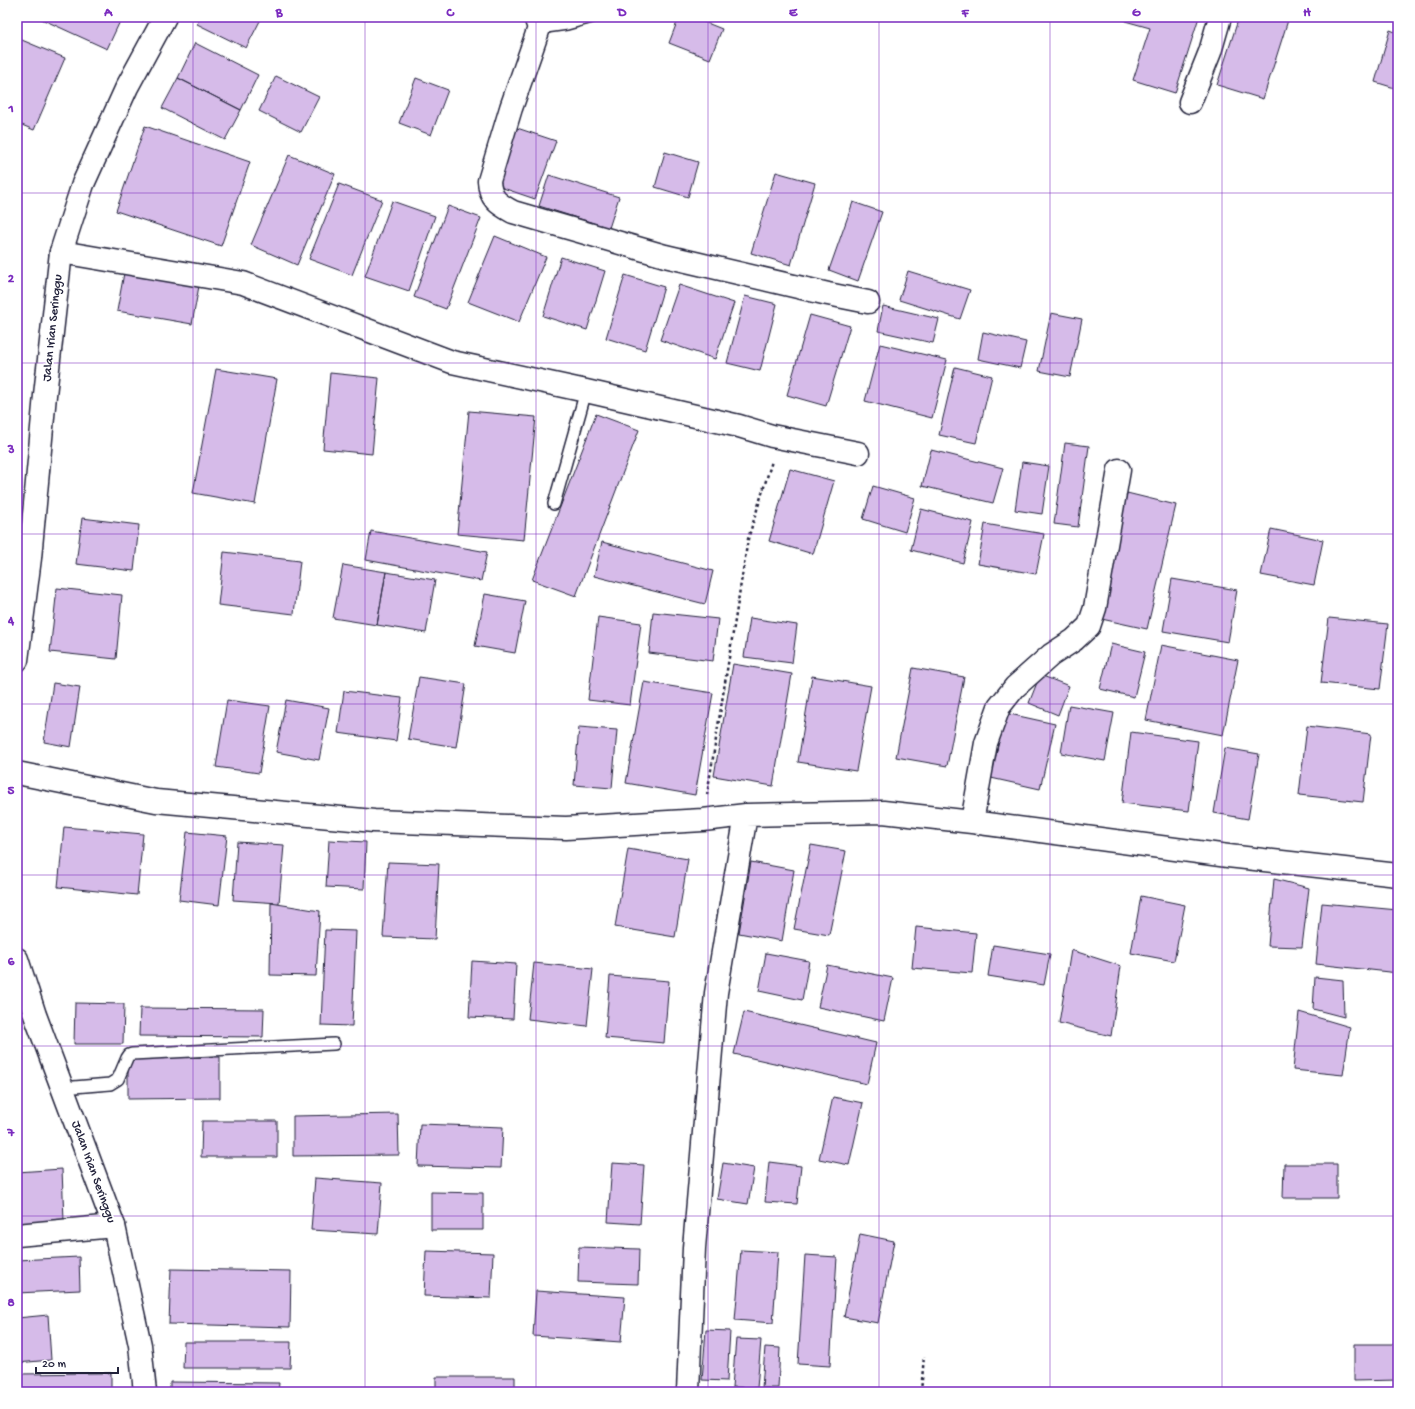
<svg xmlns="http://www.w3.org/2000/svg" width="1415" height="1409" font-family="'Gochi Hand',sans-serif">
  <rect width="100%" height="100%" fill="#fff"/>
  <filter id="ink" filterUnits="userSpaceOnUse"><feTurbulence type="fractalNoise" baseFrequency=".025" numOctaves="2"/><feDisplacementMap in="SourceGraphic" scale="8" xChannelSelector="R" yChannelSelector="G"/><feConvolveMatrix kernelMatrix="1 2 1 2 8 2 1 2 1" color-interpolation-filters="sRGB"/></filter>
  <g filter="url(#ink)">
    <path fill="#d6bbe9" stroke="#22223b" d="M37,17H122L107,49Z
      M200,17H262L246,48L197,24Z
      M679,17H692L722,29L710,59L669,43Z
      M1126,17H1199L1175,93L1133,80L1150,28L1125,21Z
      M1239,17H1289L1263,99L1217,85Z
      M1390,30L1398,33V89L1375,82Z
      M17,38L65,58L34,130L17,123Z
      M195,43L258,75L241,110L178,78Z
      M276,76L319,97L301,132L259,111Z
      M178,78L241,110L225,140L162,108Z
      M416,78L448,90L431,135L399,123Z
      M145,126L250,162L221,246L116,211Z
      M517,128L556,141L535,199L497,186Z
      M665,152L698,162L688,197L655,187Z
      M289,155L335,174L297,265L251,245Z
      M776,172L815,183L791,265L751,253Z
      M549,175L619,197L609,228L539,206Z
      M339,184L382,200L352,275L309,259Z
      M392,201L435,216L409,291L365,276Z
      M853,202L882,212L858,281L829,270Z
      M448,206L481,218L446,309L414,297Z
      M495,236L546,257L519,322L468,302Z
      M561,257L605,271L587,330L543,316Z
      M908,271L970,290L960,319L899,300Z
      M124,273L199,286L192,324L117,311Z
      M625,275L664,287L645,350L606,338Z
      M679,285L734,303L715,359L660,340Z
      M745,296L777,304L760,371L727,363Z
      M883,306L939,319L933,343L878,331Z
      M1051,313L1082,319L1070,377L1039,371Z
      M810,315L850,326L826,406L787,395Z
      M983,332L1026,342L1020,368L978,359Z
      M880,344L947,360L932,418L865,401Z
      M955,367L992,376L976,443L939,435Z
      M216,369L277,379L255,504L193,493Z
      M330,373L379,378L372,454L323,449Z
      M469,411L536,417L524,540L457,534Z
      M596,414L639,430L576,596L532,580Z
      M1065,443L1089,446L1078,527L1054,524Z
      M931,450L1003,468L993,503L922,486Z
      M1022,462L1049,466L1042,514L1015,510Z
      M790,469L834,481L813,554L769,541Z
      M873,486L915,498L905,532L863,519Z
      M1127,493L1176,505L1147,629L1097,618Z
      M921,509L973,522L963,563L911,550Z
      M82,518L139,525L134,571L76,564Z
      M985,524L1044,534L1036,574L978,564Z
      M1271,529L1323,540L1314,585L1261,575Z
      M371,531L487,552L481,581L366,560Z
      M602,542L713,571L705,604L594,576Z
      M224,552L300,561L294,614L218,605Z
      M343,565L386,572L377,625L333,618Z
      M386,572L435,580L426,633L377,625Z
      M1172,579L1237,590L1228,642L1163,631Z
      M57,588L122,595L116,659L50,652Z
      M485,594L525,601L515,653L475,646Z
      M653,612L718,619L713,661L649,653Z
      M598,617L641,623L630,705L588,700Z
      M750,618L797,625L792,663L744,657Z
      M1329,618L1388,624L1380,689L1321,683Z
      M1111,644L1145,652L1134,697L1100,689Z
      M1161,645L1238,660L1223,735L1146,720Z
      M733,664L792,674L773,786L714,776Z
      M913,668L964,677L947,766L896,757Z
      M1040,675L1069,686L1058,715L1029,703Z
      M812,676L871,686L856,771L798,762Z
      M419,677L466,684L456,747L408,739Z
      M644,682L713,693L695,795L626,783Z
      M53,683L80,687L71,747L44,742Z
      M344,691L402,698L396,741L338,733Z
      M227,700L270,706L259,773L216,767Z
      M286,700L329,708L319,760L276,752Z
      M1069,705L1114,713L1105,761L1061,753Z
      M1005,713L1055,724L1040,789L991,778Z
      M1307,726L1371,734L1363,802L1299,795Z
      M579,727L617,730L612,788L574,785Z
      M1131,732L1198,741L1189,811L1122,803Z
      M1225,748L1259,754L1248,819L1214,813Z
      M64,827L143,834L137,895L58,887Z
      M187,832L227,836L219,905L179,900Z
      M329,840L366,842L364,889L326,887Z
      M237,842L284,845L279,903L233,900Z
      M811,845L846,851L829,935L794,929Z
      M628,849L688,859L675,937L615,927Z
      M388,862L439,864L435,939L383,937Z
      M751,862L794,870L782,941L739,933Z
      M1274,879L1309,888L1302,947L1268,946Z
      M1141,896L1185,905L1174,961L1131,953Z
      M271,903L320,911L316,976L270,975Z
      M1322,903L1398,910V973L1316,964Z
      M916,927L976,933L972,973L912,968Z
      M325,930L356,931L352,1026L321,1025Z
      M993,945L1050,954L1044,985L988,976Z
      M1071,950L1121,966L1111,1036L1059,1023Z
      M766,953L809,961L802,1000L759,991Z
      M472,961L516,964L513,1019L469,1017Z
      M534,963L593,969L587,1026L528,1019Z
      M827,965L893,978L884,1021L818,1007Z
      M610,976L669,981L664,1043L605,1038Z
      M1315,977L1343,980L1344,1017L1313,1009Z
      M75,1003L124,1004L123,1044H74Z
      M140,1008L264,1009L263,1037L139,1036Z
      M744,1012L876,1043L867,1084L734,1054Z
      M1299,1012L1350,1027L1343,1075L1293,1070Z
      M220,1057V1098L128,1099V1058Z
      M833,1097L863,1103L849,1165L819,1159Z
      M398,1114L399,1155L293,1156V1116Z
      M202,1121H277V1157H201Z
      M420,1124L503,1127L501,1168L418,1166Z
      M769,1162L801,1166L797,1204L765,1202Z
      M612,1163L644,1165L640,1224L608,1222Z
      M723,1163L754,1168L748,1204L717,1199Z
      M1284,1164H1337V1198H1283Z
      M62,1169L64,1221L17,1224V1172Z
      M315,1178L382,1183L378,1234L311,1230Z
      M431,1192L483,1193V1230H431Z
      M860,1234L894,1241L878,1323L844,1317Z
      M579,1247L639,1249L638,1284L578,1282Z
      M741,1250L778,1252L773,1323L735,1320Z
      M426,1251L493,1253L491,1298L424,1296Z
      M805,1255L837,1257L830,1366L798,1364Z
      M79,1257L80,1290L17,1293V1260Z
      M171,1269L291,1271L290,1327L169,1324Z
      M536,1291L625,1297L621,1342L533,1336Z
      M48,1315L51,1360L17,1363V1318Z
      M706,1330L730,1331L727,1381L702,1380Z
      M736,1339L761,1340L757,1388L732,1387Z
      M184,1342H291L290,1368H183Z
      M1354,1344H1398V1380L1354,1381Z
      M765,1347L780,1348L778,1388H762Z
      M111,1373V1392H17V1374Z
      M436,1377H515V1392H436Z
      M170,1382L279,1383L278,1392H170Z
      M526,1389L577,1390L576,1392H526Z"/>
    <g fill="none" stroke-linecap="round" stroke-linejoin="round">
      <g stroke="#22223b" stroke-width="14">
        <path id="lane" d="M539,28L567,24L592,17
          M554,504L586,391
          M62,1088L110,1084L118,1079L127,1058L129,1055L132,1054L334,1044"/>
      </g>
      <g stroke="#22223b" stroke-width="25">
        <path id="street" d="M535,17L539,28L511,108L489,181C490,199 498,204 513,212L665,256L828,294L868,302
          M1190,102L1210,52L1220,17
          M61,252L243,283L452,362L586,391L739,426L772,436L858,453
          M17,773L156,801L374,821L566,828L703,820L746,815L883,812L972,822L1228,856L1398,875
          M972,822L986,743L999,707L1015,687L1051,655L1074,640L1089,626L1095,608L1119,470
          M17,1235L114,1226
          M688,1392L694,1248L716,993L746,815"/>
      </g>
      <g stroke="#22223b" stroke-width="25">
        <path id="secondary" d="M17,660L30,558L45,395L61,252L83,184L127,87L165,17
          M17,959L35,1015L114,1226L140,1345L145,1392"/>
      </g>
      <path stroke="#22223b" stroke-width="2.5" stroke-dasharray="3 3" stroke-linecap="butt" d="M707,795L748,539L772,461
        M921,1392L924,1356"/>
      <use href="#lane" stroke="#fff" stroke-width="11"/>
      <use href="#street" stroke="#fff" stroke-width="22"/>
      <use href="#secondary" stroke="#fff" stroke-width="22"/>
    </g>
  </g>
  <path fill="none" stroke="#7b2cbf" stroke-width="1" stroke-opacity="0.55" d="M193,17V1392M365,17V1392M536,17V1392M708,17V1392M879,17V1392M1050,17V1392M1222,17V1392M17,193H1398M17,363H1398M17,534H1398M17,704H1398M17,875H1398M17,1046H1398M17,1216H1398"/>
  <g text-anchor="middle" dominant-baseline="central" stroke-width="3.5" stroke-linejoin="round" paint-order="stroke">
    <g font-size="13" fill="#22223b" stroke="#fff">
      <text transform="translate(53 328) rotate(-84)">Jalan Irian Seringgu</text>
      <text transform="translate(93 1172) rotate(70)">Jalan Irian Seringgu</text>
    </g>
  </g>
  <rect width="1415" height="1409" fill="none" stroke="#fff" stroke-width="44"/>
  <path d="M36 1367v6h82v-6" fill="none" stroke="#22223b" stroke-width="2"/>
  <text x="42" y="1367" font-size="12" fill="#22223b" stroke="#ffffff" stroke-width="3" paint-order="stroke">20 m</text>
  <rect x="22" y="22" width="1371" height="1365" fill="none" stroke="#7b2cbf" stroke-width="1.5"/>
  <g font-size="13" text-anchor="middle" font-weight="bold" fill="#7b2cbf">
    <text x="108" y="16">A</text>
    <text x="279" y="16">B</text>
    <text x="450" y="16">C</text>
    <text x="622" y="16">D</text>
    <text x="793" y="16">E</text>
    <text x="965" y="16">F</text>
    <text x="1136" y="16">G</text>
    <text x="1307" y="16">H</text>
    <text x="11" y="112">1</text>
    <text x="11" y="282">2</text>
    <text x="11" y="453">3</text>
    <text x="11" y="624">4</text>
    <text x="11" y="794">5</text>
    <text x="11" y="965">6</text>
    <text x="11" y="1136">7</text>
    <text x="11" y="1306">8</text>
  </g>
</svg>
